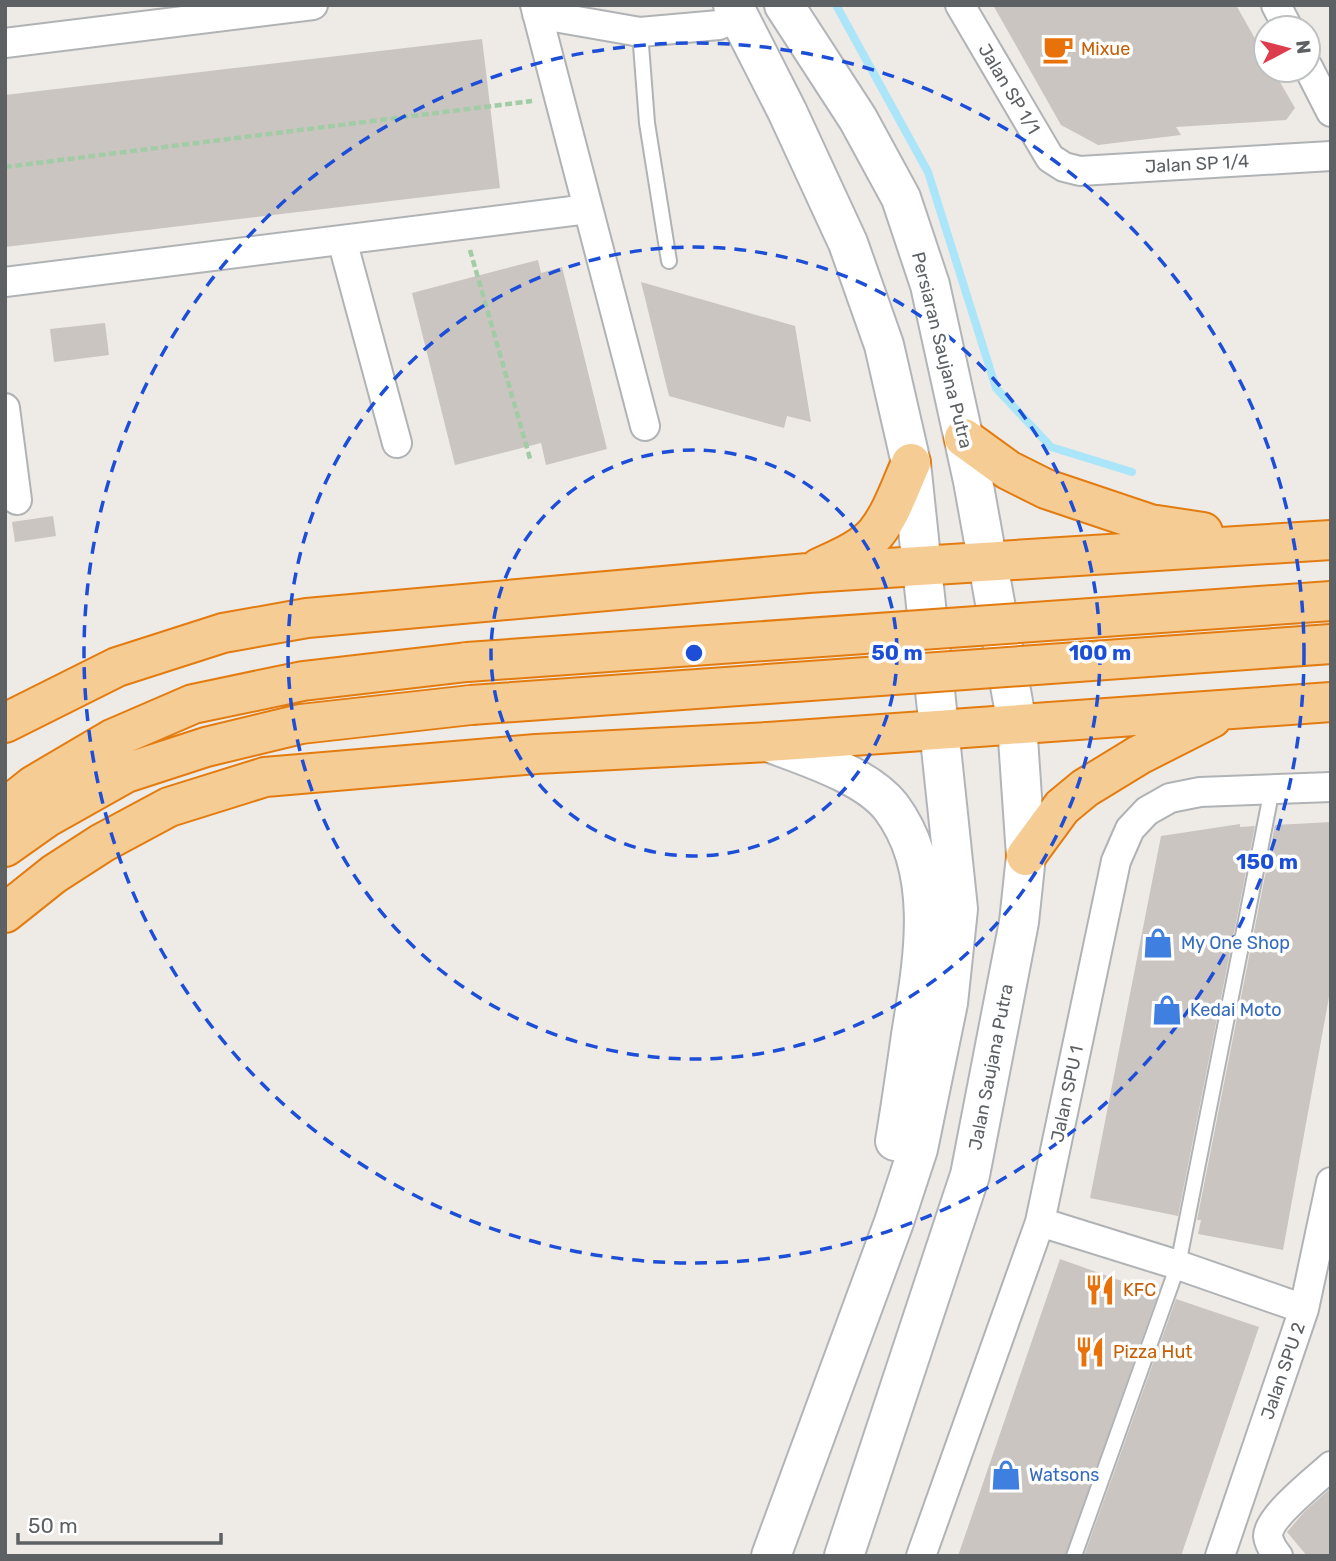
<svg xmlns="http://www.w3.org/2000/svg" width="1336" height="1561" font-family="Rubik,sans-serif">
  <rect width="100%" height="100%" fill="#eeeae5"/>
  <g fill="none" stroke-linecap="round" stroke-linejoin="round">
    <path stroke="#aae5f9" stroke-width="8" d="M836,5L928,172L996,388L1051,447L1132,472"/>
  </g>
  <path fill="#cac5c1" d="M993,5H1236L1266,58V70H1273L1295,108L1286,120L1176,127L1181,135L1098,145L1061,125Z
    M482,39L500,188L5,247V95Z
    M538,260L541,273L562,267L607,449L546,465L541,443L455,465L412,293Z
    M641,282L795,326L811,422L787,416L784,428L669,396Z
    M105,323L109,355L54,362L50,329Z
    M53,516L56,536L15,542L12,522Z
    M1331,822V986L1283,1250L1198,1234L1201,1220H1197L1275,825Z
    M1240,824V827L1255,826L1178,1216L1090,1198L1161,836Z
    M1060,1259L1158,1294L1065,1556H958Z
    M1176,1299L1259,1327L1181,1556H1084Z
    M1331,1488V1556H1307L1287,1532L1305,1511Z"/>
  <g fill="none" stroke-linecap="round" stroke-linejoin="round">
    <g stroke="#b0b3b6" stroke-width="18">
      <path id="lane" d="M640,32L647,123L669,261
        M1074,1556L1178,1265L1272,789"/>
    </g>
    <g stroke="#b0b3b6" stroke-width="32">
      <path id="street" d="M535,5L645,426
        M960,5L1050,158L1064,167L1080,171L1331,156
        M1276,5L1288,28
        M537,14L640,32L719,25L739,16
        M5,43L313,5
        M1308,67L1331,112
        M342,240L397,443
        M5,282L588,209
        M5,408L17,500
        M1040,1222L1178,1265L1304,1309
        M921,1556L1040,1222L1116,861L1130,829L1147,811L1170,798L1200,792L1331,787
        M1220,1556L1304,1309L1331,1182
        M1278,1556C1273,1550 1269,1543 1268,1536C1268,1517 1316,1480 1331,1466"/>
    </g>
    <g stroke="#b1b5b9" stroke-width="42">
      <path id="secondary" d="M733,5L787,111L848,243L884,345L911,463L958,909L948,1003L918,1149L894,1222L771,1556
        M784,5L858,119L901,198L930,285L973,481L1017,724L1026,856L1019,922L970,1175L844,1556
        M768,742C805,756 866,775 891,807C940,872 923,961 911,1035C906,1070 901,1106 895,1141"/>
    </g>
    <g stroke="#e37c10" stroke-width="42">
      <path id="highway" d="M964,438L1008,470L1046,489L1150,524L1203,532
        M819,568C838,559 863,549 876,533C892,513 901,485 911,463
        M5,723L117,667L223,633L307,618L808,573L1331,540
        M5,808L34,785L112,739L193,704L303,681L467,662
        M5,847L46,818L126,773L206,747L301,724L471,705
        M1026,856L1062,807L1085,788L1139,755L1212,718
        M5,913L54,874L102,843L169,807L265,777L536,754L768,742L1331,702"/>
    </g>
    <path stroke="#a1cca5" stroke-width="4.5" stroke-dasharray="7 3.5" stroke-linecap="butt" d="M5,167L532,101
      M470,250L531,462"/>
    <use href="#lane" stroke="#fff" stroke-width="14"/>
    <use href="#street" stroke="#fff" stroke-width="28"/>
    <use href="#secondary" stroke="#fff" stroke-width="38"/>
    <use href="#highway" stroke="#f5cc94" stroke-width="38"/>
    <g stroke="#e37c10" stroke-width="42" stroke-linecap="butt">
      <path id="highway-bridge" d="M467,662L1331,601
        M471,705L1331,644"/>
    </g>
    <use href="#highway-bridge" stroke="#f5cc94" stroke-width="38"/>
  </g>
  <g fill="none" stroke="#1d4ed8" stroke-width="3.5" stroke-dasharray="12 9">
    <circle cx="694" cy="653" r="203"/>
    <circle cx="694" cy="653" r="406"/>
    <circle cx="694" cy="653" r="610"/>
  </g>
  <defs>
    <g id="cafe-bare" transform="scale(2.415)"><path d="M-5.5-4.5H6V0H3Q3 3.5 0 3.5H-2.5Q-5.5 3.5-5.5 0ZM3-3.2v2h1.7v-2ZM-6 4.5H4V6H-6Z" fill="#e8710a" stroke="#fff" stroke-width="2.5" paint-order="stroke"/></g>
    <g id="shop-bare" transform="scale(2.415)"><path d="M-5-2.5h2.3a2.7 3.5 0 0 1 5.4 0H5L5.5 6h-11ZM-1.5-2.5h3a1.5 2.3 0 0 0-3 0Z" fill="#3f7fe0" stroke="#fff" stroke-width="2.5" paint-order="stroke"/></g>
    <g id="restaurant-bare" transform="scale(2.415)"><path d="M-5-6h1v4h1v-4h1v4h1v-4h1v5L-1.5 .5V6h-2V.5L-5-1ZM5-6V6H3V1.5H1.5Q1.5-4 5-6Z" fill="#e8710a" stroke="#fff" stroke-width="2.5" paint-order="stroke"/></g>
  </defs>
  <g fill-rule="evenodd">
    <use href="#cafe-bare" x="1058" y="49"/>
    <use href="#shop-bare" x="1158" y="943"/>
    <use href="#shop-bare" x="1167" y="1010"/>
    <use href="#restaurant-bare" x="1100" y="1290"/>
    <use href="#restaurant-bare" x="1090" y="1352"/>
    <use href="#shop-bare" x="1006" y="1475"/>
  </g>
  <g text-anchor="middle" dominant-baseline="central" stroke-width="7" stroke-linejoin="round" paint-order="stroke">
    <g font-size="18" fill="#c56008" stroke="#fff" text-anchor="start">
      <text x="1081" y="49">Mixue</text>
      <text x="1123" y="1290">KFC</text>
      <text x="1113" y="1352">Pizza Hut</text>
    </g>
    <g font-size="18" fill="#5d6164" stroke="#fff">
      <text transform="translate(1009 89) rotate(59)">Jalan SP 1/1</text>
      <text transform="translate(1197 164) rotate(-3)">Jalan SP 1/4</text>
      <text transform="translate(942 350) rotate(76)">Persiaran Saujana Putra</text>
      <text transform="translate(991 1067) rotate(-79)">Jalan Saujana Putra</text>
      <text transform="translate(1067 1094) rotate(-78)">Jalan SPU 1</text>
      <text transform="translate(1283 1371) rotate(-71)">Jalan SPU 2</text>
    </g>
    <g font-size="18" fill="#366cbe" stroke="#fff" text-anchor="start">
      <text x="1181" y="943">My One Shop</text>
      <text x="1190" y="1010">Kedai Moto</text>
      <text x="1029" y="1475">Watsons</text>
    </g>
  </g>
  <circle cx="694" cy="653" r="10" fill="#1d4ed8" stroke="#fff" stroke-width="3.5"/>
  <g font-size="21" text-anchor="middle" font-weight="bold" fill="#1d4ed8" stroke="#fff" stroke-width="7" stroke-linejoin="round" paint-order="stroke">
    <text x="897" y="660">50 m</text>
    <text x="1100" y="660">100 m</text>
    <text x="1267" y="869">150 m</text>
  </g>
  <rect width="1336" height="1561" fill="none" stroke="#5d6164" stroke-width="14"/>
  <g transform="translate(1287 49) rotate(83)"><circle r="33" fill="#ffffff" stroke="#bec0c1" stroke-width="2"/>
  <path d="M0-5L12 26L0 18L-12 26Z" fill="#dd3c4c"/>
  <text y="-10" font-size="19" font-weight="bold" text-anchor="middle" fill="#5d6164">N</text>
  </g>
  <path d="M18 1533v10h203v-10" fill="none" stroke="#5d6164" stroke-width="3.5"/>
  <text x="28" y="1533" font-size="21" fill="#5d6164" stroke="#ffffff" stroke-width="5" paint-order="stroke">50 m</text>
</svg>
